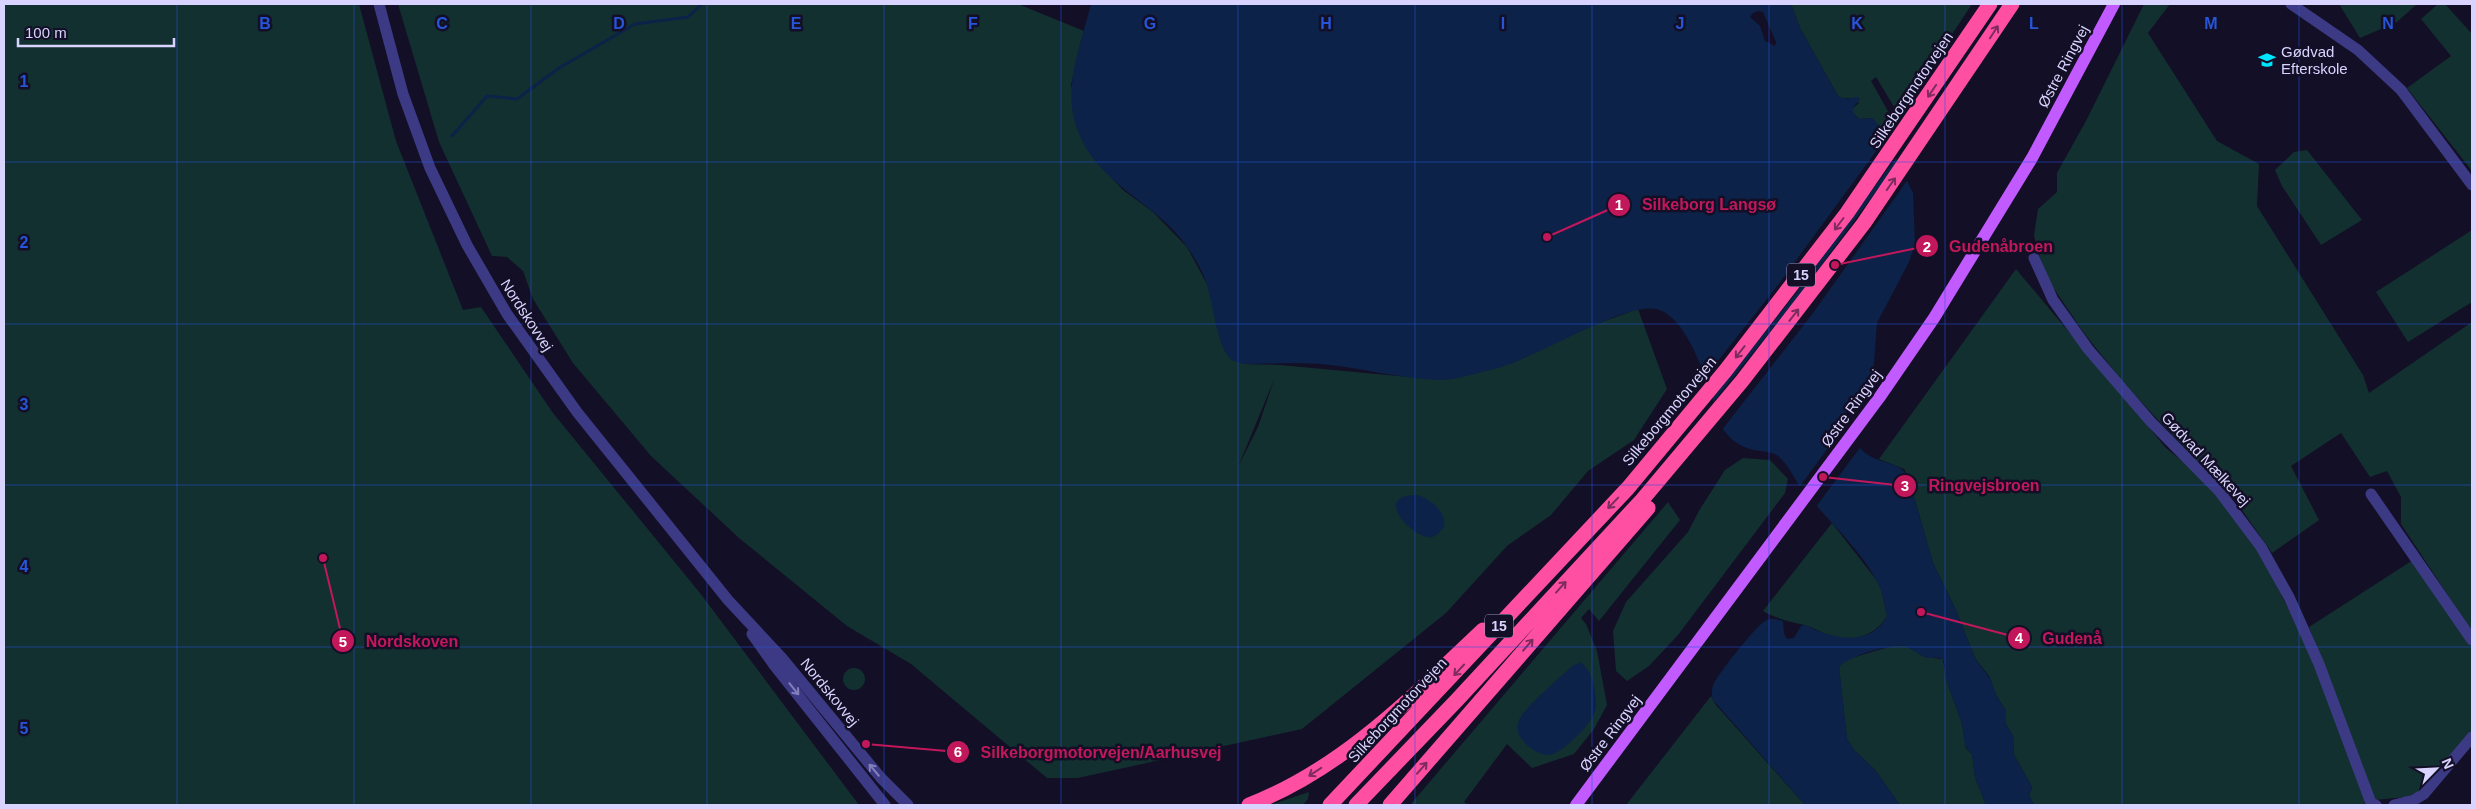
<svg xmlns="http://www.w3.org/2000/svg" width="2476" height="809" font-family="Arial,sans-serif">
  <rect width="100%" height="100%" fill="#130f26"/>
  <path fill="#12302f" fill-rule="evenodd" d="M4,4H359L396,141L463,310L481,307L553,413L700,593L859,805H4Z
    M398,4H1018L1084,31L1071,85L1093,158L1123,190L1153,212L1187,247L1208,286L1227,354L1243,364L1280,365L1441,380L1638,309L1667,389L1634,440L1588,471L1551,515L1507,546L1446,613L1302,729L1078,778H1047L911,664L847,626L739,538L651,456L573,363L533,299L523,271L507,257L492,256L439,142ZM1274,380L1258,427L1238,467Z
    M1791,4H1972L1899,115L1876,77L1871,81L1894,122L1884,134L1872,118L1859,119L1853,113V108L1859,103L1849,98L1841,99L1838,96L1800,28Z
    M2144,4H2170L2148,33L2217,141L2259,164L2257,206L2363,375L2369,393L2472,322V632L2401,524V497L2387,471L2370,477L2341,433L2291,466L2319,520L2272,553L2226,487L2194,459L2122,381L2084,333L2050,283L2037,250L2034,235L2038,209L2057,192V173L2087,119Z
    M2339,4H2417L2397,22L2360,38Z
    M2438,4H2445L2472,34V171L2407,88L2451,56L2421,19Z
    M2307,150L2362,220L2321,245L2282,186L2275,170L2294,152Z
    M2472,230V302L2408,342L2376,292Z
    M2016,269L2166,448L2198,474L2230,510L2265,562L2308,649L2365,800L2364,805H2034L2029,795L2032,787L2014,755L2013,736L2006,724V711L1996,695L1989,676L1975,658L1955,608L1933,563L1908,476L1904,469L1879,459Z
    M1743,458L1770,460L1788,479L1785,493L1678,635L1649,666L1627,681L1616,671L1613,631L1626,602L1688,532L1700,509L1725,470Z
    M1668,502L1680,520L1599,621L1589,609L1581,618L1586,624L1597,651L1607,705L1594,729L1574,754L1532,768L1507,744L1464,802L1468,805H1410Z
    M1832,523L1878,582L1882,592L1887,616C1875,637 1851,643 1829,635C1820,632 1812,627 1804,625C1788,621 1777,619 1763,611Z
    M2413,560L2472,647V731L2421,791L2406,797L2375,800L2309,627Z
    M1895,645L1906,646L1925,657L1943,659L1946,679L1962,724L1966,748L1972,754L1975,777L1986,805H1900L1875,770L1854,750L1847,739L1839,667L1845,660Z
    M843 679a11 11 0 1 1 22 0a11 11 0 1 1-22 0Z
    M1711,696L1716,705L1805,805H1626Z
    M1309,792L1308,799L1303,805H1270Z"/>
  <path fill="#0c2248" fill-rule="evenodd" d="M1091,4H1791L1800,28L1838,96L1845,99L1858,97L1860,99L1853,108V113L1859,119L1872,118L1881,127L1913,193L1915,244L1909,262L1877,323L1873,376L1857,395L1843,418C1848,433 1858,451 1874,458C1887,464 1899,463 1908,476L1933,563L1955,608L1975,658L1991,680L1996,695L2006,711V724L2013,736L2014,755L2032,787L2029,795L2034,805H1986L1975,777L1972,754L1965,746L1962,724L1946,679L1944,661C1939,655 1933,660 1926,657C1918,655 1912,648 1905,646C1893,643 1846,657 1839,667L1847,739L1854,750L1875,770L1900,805H1805L1713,700C1711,695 1712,690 1713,685C1718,674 1755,627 1765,621C1771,618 1776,619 1783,621L1784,633L1787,639L1794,638L1801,626L1805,625C1832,639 1870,648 1887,616C1885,607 1884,598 1881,590C1867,556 1829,521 1805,493C1795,482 1790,466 1778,456C1773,452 1766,452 1760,451C1743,449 1732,442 1722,428C1711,397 1692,317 1656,309C1624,302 1536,358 1498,368C1480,372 1458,380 1439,380C1402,379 1367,369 1330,365C1302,362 1272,364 1243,364C1237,362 1231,361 1227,355C1216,338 1214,309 1208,289C1205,275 1196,260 1188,248C1156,200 1091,184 1074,119C1065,82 1082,40 1091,4ZM1758,11L1763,12L1776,42L1775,46L1765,41L1760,26L1750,17L1753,13Z
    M1417,495C1431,499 1447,512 1444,527C1440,531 1437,536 1432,537C1416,541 1369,495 1417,495Z
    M1580,662C1590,669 1593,680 1595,692C1596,699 1597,707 1594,714C1590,725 1559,757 1547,755C1532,753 1510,735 1520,718C1527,706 1559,678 1571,667Z"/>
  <path fill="#130f26" d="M1888,135L1898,155L1793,297L1710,401L1702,381L1778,285Z
    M1900,159L1909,178L1813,313L1721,431L1711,405L1796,299Z
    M1847,422L1850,433L1862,445L1815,508L1798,489Z"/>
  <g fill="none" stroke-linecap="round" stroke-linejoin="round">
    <path stroke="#0c2248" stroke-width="3" d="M452,136L487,96L517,99L559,68L635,24L688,17L702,4"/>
    <path stroke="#3d3a85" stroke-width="11" d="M379,4L403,94L430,168L467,245L507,314L577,412L728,600L782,658L881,778L908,805
      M2291,4L2358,50L2401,90L2472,185
      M2034,258L2053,300L2088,349L2151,422L2219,491L2261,547L2289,597L2319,664L2371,803L2376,805
      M2371,494L2472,640
      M752,634L774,665L885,805
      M2394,805L2414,800L2424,794L2472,737"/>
    <path stroke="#c25bff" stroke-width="12" d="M1576,805L1879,398L1934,318L2032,158L2114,4"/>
    <path stroke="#ff4fa3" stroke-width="15" d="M1249,805C1342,769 1411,698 1483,630
      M1330,805L1628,488L1726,370L1847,213L1990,4
      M1356,805L1457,700L1642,500L1742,381L1864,223L2012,4
      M1390,805L1648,508"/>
  </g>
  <defs><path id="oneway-shaft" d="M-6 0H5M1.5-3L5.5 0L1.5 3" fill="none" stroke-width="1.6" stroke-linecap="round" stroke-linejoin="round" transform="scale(1.25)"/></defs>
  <g stroke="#7d2c5e">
    <use href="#oneway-shaft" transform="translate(1994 32) rotate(-57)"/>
    <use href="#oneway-shaft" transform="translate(1932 91) rotate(124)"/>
    <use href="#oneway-shaft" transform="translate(1891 184) rotate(-55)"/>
    <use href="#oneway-shaft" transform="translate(1839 224) rotate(127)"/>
    <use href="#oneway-shaft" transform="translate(1794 315) rotate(-52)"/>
    <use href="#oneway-shaft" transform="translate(1740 352) rotate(128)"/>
    <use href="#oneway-shaft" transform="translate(1613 503) rotate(134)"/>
    <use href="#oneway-shaft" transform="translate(1561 587) rotate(-48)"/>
    <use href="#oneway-shaft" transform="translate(1528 645) rotate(-49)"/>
    <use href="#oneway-shaft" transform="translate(1459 670) rotate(133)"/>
    <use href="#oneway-shaft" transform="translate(1422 768) rotate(-49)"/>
    <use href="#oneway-shaft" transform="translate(1315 772) rotate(147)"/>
  </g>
  <g stroke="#837fbc">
    <use href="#oneway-shaft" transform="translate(794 689) rotate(51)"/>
    <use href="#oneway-shaft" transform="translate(874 770) rotate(-130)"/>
  </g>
  <path fill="none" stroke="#2655da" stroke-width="1" stroke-opacity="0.55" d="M177,4V805M354,4V805M531,4V805M707,4V805M884,4V805M1061,4V805M1238,4V805M1415,4V805M1592,4V805M1769,4V805M1945,4V805M2122,4V805M2299,4V805M4,162H2472M4,324H2472M4,485H2472M4,647H2472"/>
  <defs>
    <g id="school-bare" transform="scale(1.35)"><path d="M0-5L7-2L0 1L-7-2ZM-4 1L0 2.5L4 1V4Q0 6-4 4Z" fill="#00e5ff" stroke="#130f26" stroke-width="2.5" paint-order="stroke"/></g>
  </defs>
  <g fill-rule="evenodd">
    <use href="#school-bare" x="2267" y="60"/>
  </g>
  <g text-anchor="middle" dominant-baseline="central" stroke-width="5" stroke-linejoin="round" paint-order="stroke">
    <g fill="#130f26" stroke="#9e99be" stroke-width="1">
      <rect x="1787" y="263.5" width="28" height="23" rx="4"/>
      <rect x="1485" y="614.5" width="28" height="23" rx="4"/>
    </g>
    <g font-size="14" font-weight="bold" fill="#d9d4ff">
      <text x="1801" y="275">15</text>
      <text x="1499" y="626">15</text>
    </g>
    <g font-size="15" fill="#d9d4ff" stroke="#130f26" text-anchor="start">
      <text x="2281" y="51">Gødvad<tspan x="2281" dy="17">Efterskole</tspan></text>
    </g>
    <g font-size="15" fill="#d9d4ff" stroke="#130f26">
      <text transform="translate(2063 66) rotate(-62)">Østre Ringvej</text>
      <text transform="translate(1911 90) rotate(-56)">Silkeborgmotorvejen</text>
      <text transform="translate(527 315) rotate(57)">Nordskovvej</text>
      <text transform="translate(1851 408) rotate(-54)">Østre Ringvej</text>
      <text transform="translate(1669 411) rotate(-50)">Silkeborgmotorvejen</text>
      <text transform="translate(2206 459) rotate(47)">Gødvad Mælkevej</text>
      <text transform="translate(830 692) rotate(51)">Nordskovvej</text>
      <text transform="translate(1397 710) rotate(-47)">Silkeborgmotorvejen</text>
      <text transform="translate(1610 733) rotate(-53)">Østre Ringvej</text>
    </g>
  </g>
  <g font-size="16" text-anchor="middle" font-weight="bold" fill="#2655da" stroke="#130f26" stroke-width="5" stroke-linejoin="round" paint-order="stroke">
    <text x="265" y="29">B</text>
    <text x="442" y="29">C</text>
    <text x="619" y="29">D</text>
    <text x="796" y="29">E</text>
    <text x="973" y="29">F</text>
    <text x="1150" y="29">G</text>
    <text x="1326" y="29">H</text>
    <text x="1503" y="29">I</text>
    <text x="1680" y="29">J</text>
    <text x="1857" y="29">K</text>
    <text x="2034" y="29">L</text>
    <text x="2211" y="29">M</text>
    <text x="2388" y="29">N</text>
    <text x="24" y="87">1</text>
    <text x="24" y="248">2</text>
    <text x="24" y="410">3</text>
    <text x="24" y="572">4</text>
    <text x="24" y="734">5</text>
  </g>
  <path fill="none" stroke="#c2185b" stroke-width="2" d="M1547 237L1619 205M1835 265L1927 246M1823 477L1905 486M1921 612L2019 638M323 558L343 641M866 744L958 752"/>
  <g fill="#c2185b" stroke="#130f26" stroke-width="2">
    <circle cx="1547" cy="237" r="5"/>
    <circle cx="1835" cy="265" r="5"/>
    <circle cx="1823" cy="477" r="5"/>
    <circle cx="1921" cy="612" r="5"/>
    <circle cx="323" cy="558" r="5"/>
    <circle cx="866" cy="744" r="5"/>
    <circle cx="1619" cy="205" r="12"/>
    <circle cx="1927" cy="246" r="12"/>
    <circle cx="1905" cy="486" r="12"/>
    <circle cx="2019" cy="638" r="12"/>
    <circle cx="343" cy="641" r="12"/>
    <circle cx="958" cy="752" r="12"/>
  </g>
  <g font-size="15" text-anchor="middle" font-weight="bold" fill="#fff">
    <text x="1619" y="210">1</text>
    <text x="1927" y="252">2</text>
    <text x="1905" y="491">3</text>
    <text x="2019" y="643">4</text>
    <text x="343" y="647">5</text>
    <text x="958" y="757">6</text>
  </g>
  <g font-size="16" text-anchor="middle" font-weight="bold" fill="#c2185b" stroke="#130f26" stroke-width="5" stroke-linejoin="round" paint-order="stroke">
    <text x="1709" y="210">Silkeborg Langsø</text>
    <text x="2001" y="252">Gudenåbroen</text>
    <text x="1984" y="491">Ringvejsbroen</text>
    <text x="2072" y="644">Gudenå</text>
    <text x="412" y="647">Nordskoven</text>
    <text x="1101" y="758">Silkeborgmotorvejen/Aarhusvej</text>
  </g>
  <rect width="2476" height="809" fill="none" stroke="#d9d4ff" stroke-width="10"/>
  <g transform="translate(2436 769) rotate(66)" stroke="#130f26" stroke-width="4" paint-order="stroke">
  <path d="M0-4L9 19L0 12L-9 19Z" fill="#d9d4ff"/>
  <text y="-8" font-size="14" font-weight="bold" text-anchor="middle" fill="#d9d4ff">N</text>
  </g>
  <path d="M18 38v8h156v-8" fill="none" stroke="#d9d4ff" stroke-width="2.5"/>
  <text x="25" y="38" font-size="15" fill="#d9d4ff" stroke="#130f26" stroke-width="4" paint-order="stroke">100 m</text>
</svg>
